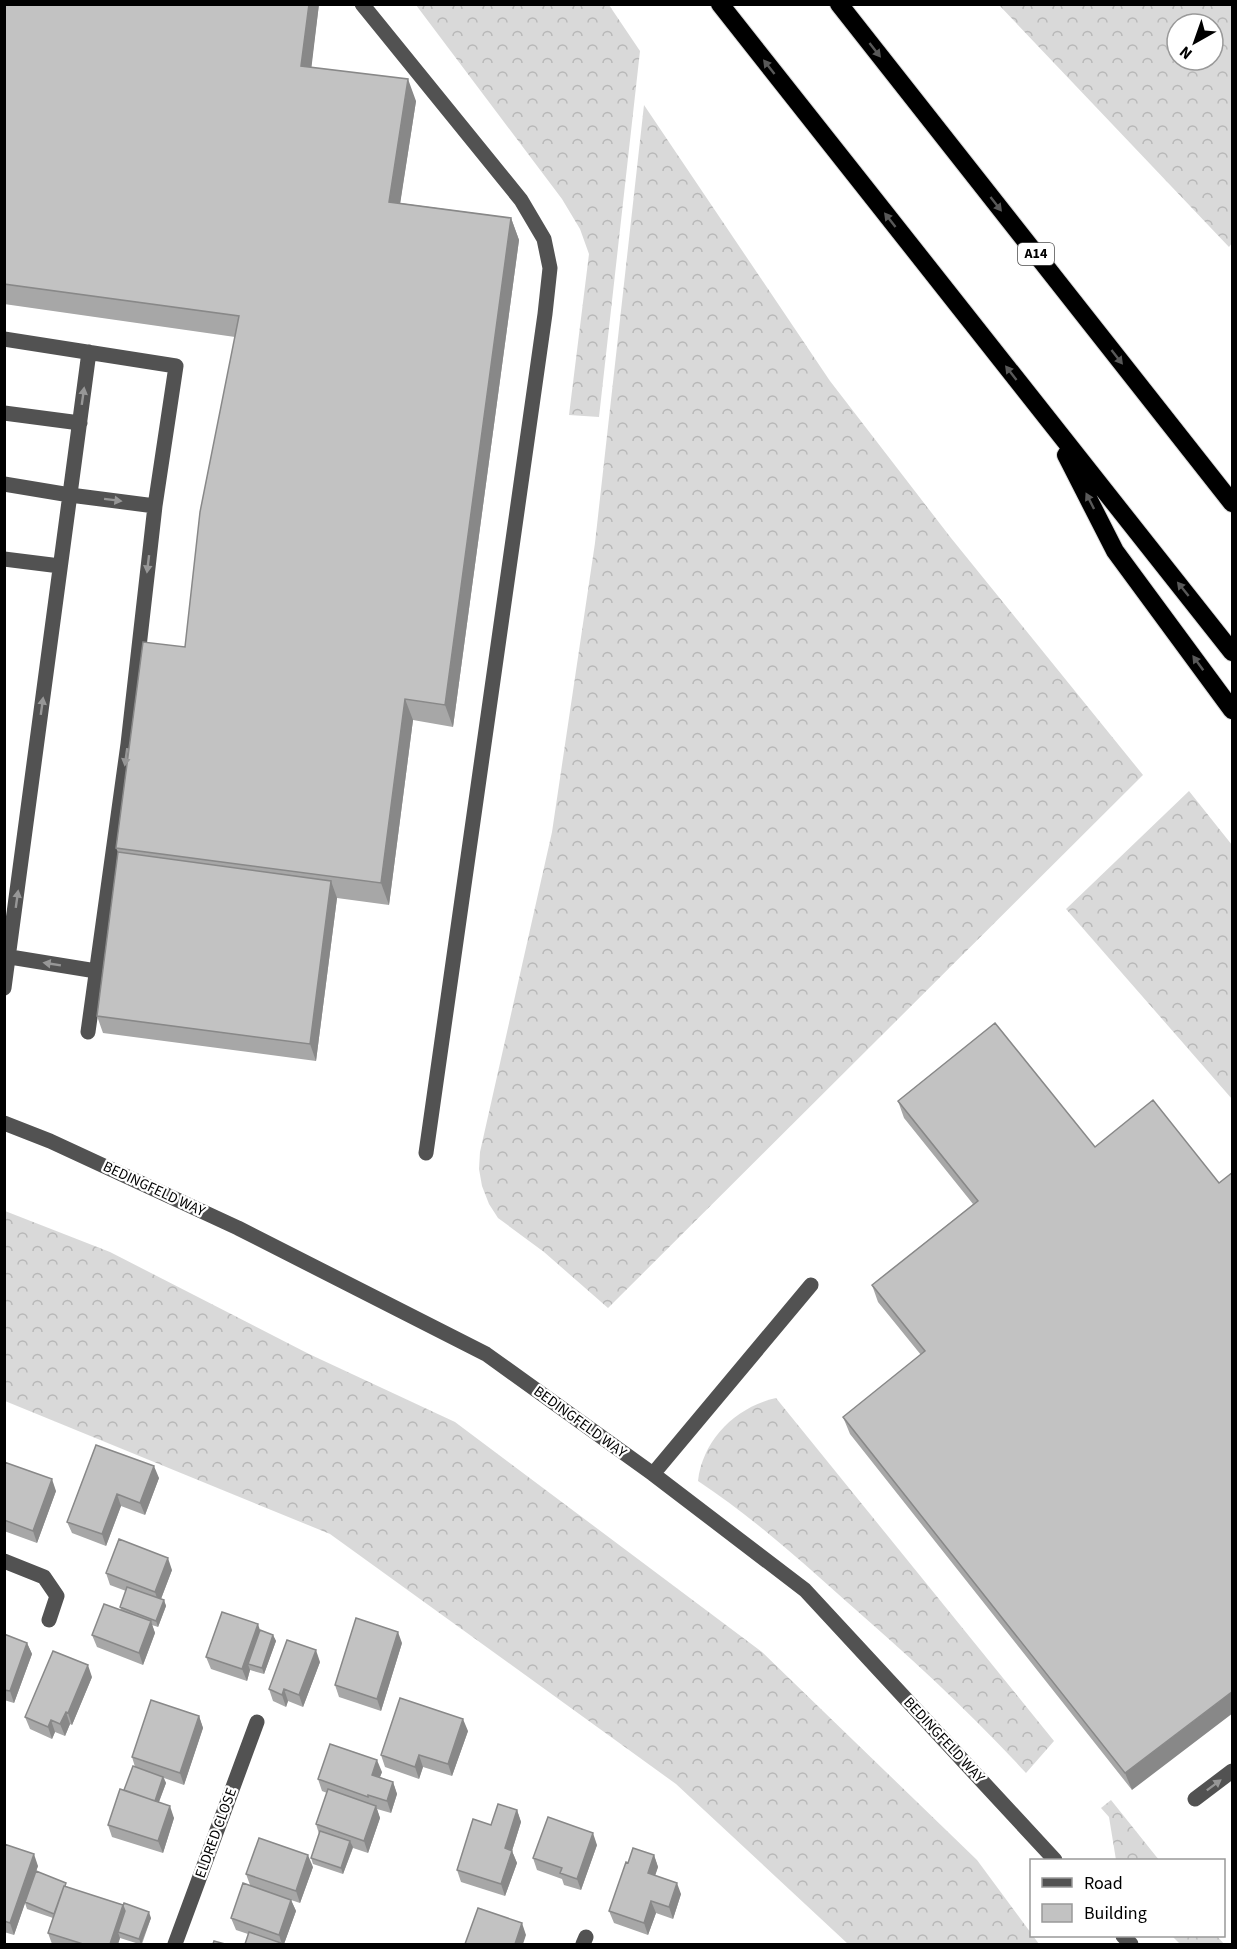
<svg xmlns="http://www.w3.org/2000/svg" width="1237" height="1949" font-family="'Source Sans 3',sans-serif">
  <defs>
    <pattern id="forest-crowns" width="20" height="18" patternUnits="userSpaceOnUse" patternTransform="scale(1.5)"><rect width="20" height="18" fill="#d9d9d9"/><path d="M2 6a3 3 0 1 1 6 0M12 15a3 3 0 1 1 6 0" fill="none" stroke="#b8b8b8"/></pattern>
  </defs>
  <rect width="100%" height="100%" fill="#fff"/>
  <path fill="url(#forest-crowns)" fill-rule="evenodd" d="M416,5H609L640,51L599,417L569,415L589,254L580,229L562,199Z
    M999,5H1232V243L1229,247ZM1177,24H1213V60H1177Z
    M644,105L830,381L951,538L1143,775L608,1308L544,1252L498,1218L489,1204L482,1186L479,1169L480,1152L552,832L595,543Z
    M1189,791L1232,845V1099L1066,909Z
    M5,1211L110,1252L309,1354L455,1422L762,1652L977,1860L1039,1944H848L676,1784L330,1534L5,1401Z
    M776,1398L1054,1741L1026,1773C970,1712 909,1656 847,1602C799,1559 751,1516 698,1481C703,1439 736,1407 776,1398Z
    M1111,1800L1159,1860H1116L1109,1817L1101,1808Z
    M1172,1936H1217L1224,1944H1180Z"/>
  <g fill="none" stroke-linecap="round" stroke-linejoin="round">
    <g stroke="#dbdbdb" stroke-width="20">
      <path id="highway" d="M720,4L1232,652
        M839,4L1232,503
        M1066,455L1115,551L1232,710"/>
    </g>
    <path stroke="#525252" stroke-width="15" d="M362,4L521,200L544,239L550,268L545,314L426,1153
      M4,339L176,366L155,506L128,744L88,1032
      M4,413L80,423
      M4,484L70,495L155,506
      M4,559L60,566
      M4,956L96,971
      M4,988L89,352
      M4,1123L50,1141L238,1228L486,1354L653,1474L805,1590L1055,1860
      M653,1474L811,1285
      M4,1561L44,1577L57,1596L49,1620
      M1195,1799L1232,1771
      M1123,1936L1131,1944
      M175,1944L257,1722
      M583,1944L586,1937"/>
    <use href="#highway" stroke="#000" stroke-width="18"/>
  </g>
  <path fill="#a7a7a7" d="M4,4H319L311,67L416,101L400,203L511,218L519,240L453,727L413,720L389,905L337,898L316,1061L103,1033L97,1016L118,852L116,848L185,647L235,337L4,304Z
    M995,1023L1132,1790L850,1434L843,1417L921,1355L878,1302L872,1285L973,1204L904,1118L898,1101Z
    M96,1445L159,1478L145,1515L121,1506L106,1546L72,1533L67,1522Z
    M4,1462L56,1491L37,1543L4,1531Z
    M172,1570L161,1599L164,1600L166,1606L158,1627L152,1625L155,1633L143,1665L97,1647L92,1635L121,1610L120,1607L126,1591L110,1585L106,1573Z
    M260,1630L273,1635L276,1641L264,1674L250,1670L247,1681L211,1669L206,1657Z
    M4,1634L27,1643L32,1654L14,1703L4,1700Z
    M402,1643L381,1711L339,1697L335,1685Z
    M320,1662L303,1707L288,1701L286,1707L273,1701L269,1689Z
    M92,1677L72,1725L70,1724L65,1736L55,1732L52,1739L30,1729L25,1717Z
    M199,1716L203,1728L184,1785L164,1778L166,1783L159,1802L174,1818L163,1853L112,1837L108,1825L135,1767L132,1757Z
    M468,1731L452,1776L423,1767L419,1779L385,1767L381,1755Z
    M382,1772L380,1777L393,1782L397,1794L391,1813L377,1809L380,1818L368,1853L353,1848L343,1874L313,1864L311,1858L319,1834L316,1824L327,1793L322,1791L318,1779Z
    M517,1810L521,1822L512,1851L517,1863L505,1896L461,1882L457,1870L491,1825Z
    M4,1844L38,1866L36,1871L68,1887L151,1918L142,1944H139L120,1938L118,1944H52L48,1933L53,1918L27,1909L25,1903L14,1935L4,1932Z
    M597,1845L581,1890L564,1885L562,1879L537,1870L533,1858Z
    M654,1855L658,1867L655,1875L681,1894L673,1919L656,1913L648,1935L614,1923L609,1911L628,1863Z
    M313,1867L300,1903L291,1900L296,1911L284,1944H245L248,1934L236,1930L231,1918L250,1885L246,1874Z"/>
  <path fill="#888" d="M309,4H319L309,88L301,66Z
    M408,79L416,101L397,224L389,202Z
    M511,218L519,240L453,727L445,705Z
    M405,699L413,720L389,905L381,883Z
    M331,881L337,898L316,1061L310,1044Z
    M154,1466L159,1478L145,1515L140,1503Z
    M52,1479L56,1491L37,1543L33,1531Z
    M117,1494L121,1506L106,1546L102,1534Z
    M168,1558L172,1570L159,1604L155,1592Z
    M164,1600L166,1606L158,1627L156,1621Z
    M151,1621L155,1633L143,1665L139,1653Z
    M258,1624L262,1636L248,1664L250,1670L247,1681L242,1669Z
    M398,1632L402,1643L381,1711L377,1699Z
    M273,1635L276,1641L264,1674L262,1668Z
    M27,1643L32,1654L14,1703L10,1691Z
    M316,1650L320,1662L303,1707L299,1695Z
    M88,1665L92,1677L72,1725L68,1713Z
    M284,1689L288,1701L286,1707L282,1695Z
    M1233,1691V1713L1132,1790L1125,1773Z
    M66,1712L70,1724L65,1736L60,1724Z
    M199,1716L203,1728L184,1785L180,1773Z
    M463,1719L468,1731L452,1776L448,1764Z
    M51,1720L55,1732L52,1739L48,1727Z
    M419,1755L423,1767L419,1779L415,1767Z
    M377,1760L382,1772L376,1787L372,1775Z
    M163,1777L166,1783L155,1812L153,1806Z
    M393,1782L397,1794L391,1813L387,1801Z
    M170,1806L174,1818L163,1853L158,1841Z
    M376,1806L380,1818L368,1853L364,1841Z
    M517,1810L521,1822L509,1860L505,1848Z
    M593,1833L597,1845L581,1890L577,1879Z
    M350,1841L353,1847L343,1874L341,1868Z
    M512,1851L517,1863L505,1896L501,1884Z
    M34,1854L38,1866L14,1935L10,1923Z
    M308,1855L313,1867L300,1903L296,1891Z
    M654,1855L658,1867L652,1885L648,1873Z
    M677,1883L681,1894L673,1919L669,1907Z
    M291,1900L296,1911L284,1944H282L279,1935Z
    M651,1901L656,1913L648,1935L644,1923Z
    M123,1905L127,1917L118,1932L120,1938L118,1944H110Z
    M149,1912L151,1918L141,1944L139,1939Z
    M522,1923L526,1935L523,1944H515Z"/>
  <path fill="#c2c2c2" stroke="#888" stroke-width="1.5" d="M4,4H309L301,66L408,79L389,202L511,218L445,705L405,699L381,883L116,848L143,642L185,647L200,512L239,316L4,284Z
    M118,852L331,881L310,1044L97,1016Z
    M995,1023L1095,1147L1153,1100L1219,1183L1233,1172V1691L1125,1773L843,1417L925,1351L872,1285L978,1201L898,1101Z
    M96,1445L154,1466L140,1503L117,1494L102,1534L67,1522Z
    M4,1462L52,1479L33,1531L4,1520Z
    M119,1539L168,1558L155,1592L106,1573Z
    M127,1587L164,1600L156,1621L120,1607Z
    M104,1604L151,1621L139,1653L92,1635Z
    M222,1612L258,1624L242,1669L206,1657Z
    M356,1618L398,1632L377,1699L335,1685Z
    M260,1630L273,1635L262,1668L248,1664Z
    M4,1634L27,1643L10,1691L4,1690Z
    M287,1640L316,1650L299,1695L284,1689L282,1695L269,1689Z
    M53,1651L88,1665L68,1713L66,1712L60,1724L51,1720L48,1727L25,1717Z
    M400,1698L463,1719L448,1764L419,1755L415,1767L381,1755Z
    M151,1700L199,1716L180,1773L132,1757Z
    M330,1744L377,1760L372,1775L393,1782L387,1801L368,1795V1797L318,1779Z
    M133,1766L163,1777L155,1801L124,1790Z
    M120,1789L170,1806L158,1841L108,1825Z
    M328,1789L376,1806L364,1841L316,1824Z
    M498,1804L517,1810L505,1848L512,1851L501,1884L457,1870L473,1819L491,1825Z
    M548,1817L593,1833L577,1879L560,1873L562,1868L533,1858Z
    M320,1831L350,1841L341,1868L311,1858Z
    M259,1838L308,1855L296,1891L246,1874Z
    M4,1844L34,1854L10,1923L4,1921Z
    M633,1848L654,1855L648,1873L677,1883L669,1907L651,1901L644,1923L609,1911L626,1862L628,1863Z
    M36,1871L66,1883L65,1886H64L54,1914L25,1902Z
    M243,1883L291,1900L279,1935L231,1918Z
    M64,1886L123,1905L110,1944H83L48,1933Z
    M124,1903L149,1912L139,1939L118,1932L125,1911L123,1906Z
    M478,1908L522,1923L515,1944H465Z
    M249,1932L281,1943V1944H245Z
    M214,1941L225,1944H213Z"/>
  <defs><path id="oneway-solid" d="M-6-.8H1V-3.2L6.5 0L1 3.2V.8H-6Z" transform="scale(1.5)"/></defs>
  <g fill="#595959">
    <use href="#oneway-solid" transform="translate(875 50) rotate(52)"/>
    <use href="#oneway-solid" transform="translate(769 67) rotate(-128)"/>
    <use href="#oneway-solid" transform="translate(996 204) rotate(52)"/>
    <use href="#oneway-solid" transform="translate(890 220) rotate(-128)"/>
    <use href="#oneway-solid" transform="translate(1117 357) rotate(52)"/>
    <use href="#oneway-solid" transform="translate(1011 373) rotate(-128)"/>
    <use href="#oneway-solid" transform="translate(1090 501) rotate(-117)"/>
    <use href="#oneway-solid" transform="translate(1183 589) rotate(-129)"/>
    <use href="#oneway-solid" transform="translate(1198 663) rotate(-126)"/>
  </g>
  <g fill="#979797">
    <use href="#oneway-solid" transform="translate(83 396) rotate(-82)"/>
    <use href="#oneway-solid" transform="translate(113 500) rotate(7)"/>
    <use href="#oneway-solid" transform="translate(148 564) rotate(97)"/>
    <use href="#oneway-solid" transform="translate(42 706) rotate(-82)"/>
    <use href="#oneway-solid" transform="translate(126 757) rotate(98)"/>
    <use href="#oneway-solid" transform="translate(17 899) rotate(-82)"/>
    <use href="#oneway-solid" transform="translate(52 964) rotate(-171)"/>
    <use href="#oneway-solid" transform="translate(1214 1785) rotate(-37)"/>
  </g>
  <g text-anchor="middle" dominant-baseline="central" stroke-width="4.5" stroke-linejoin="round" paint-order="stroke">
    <rect fill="#fff" stroke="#4c4c4c" stroke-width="1.5" x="1018" y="243" width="36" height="22" rx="4.5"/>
    <g font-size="14" font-weight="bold" fill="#000">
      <text x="1036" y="254">A14</text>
    </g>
    <g font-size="15" fill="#000" stroke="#fff">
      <text transform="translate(154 1189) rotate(25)">BEDINGFELD WAY</text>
      <text transform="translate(580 1422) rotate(36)">BEDINGFELD WAY</text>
      <text transform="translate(944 1740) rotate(47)">BEDINGFELD WAY</text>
      <text transform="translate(216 1833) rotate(-70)">ELDRED CLOSE</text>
    </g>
  </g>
  <rect width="1237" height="1949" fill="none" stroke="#000000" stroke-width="12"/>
  <rect x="1030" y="1859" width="195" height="78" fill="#ffffff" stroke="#999999" stroke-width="1.5"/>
  <rect x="1042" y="1878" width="30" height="9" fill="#525252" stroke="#999999" stroke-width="1.5"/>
  <text x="1084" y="1889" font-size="18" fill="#000000">Road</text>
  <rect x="1042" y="1904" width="30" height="18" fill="#c2c2c2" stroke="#999999" stroke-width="1.5"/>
  <text x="1084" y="1919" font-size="18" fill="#000000">Building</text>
  <g transform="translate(1195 42) rotate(220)"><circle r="28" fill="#ffffff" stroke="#999999" stroke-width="1.5"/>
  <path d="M0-4.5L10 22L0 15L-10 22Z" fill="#000000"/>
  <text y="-9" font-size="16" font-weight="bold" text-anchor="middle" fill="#000000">N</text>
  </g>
</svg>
